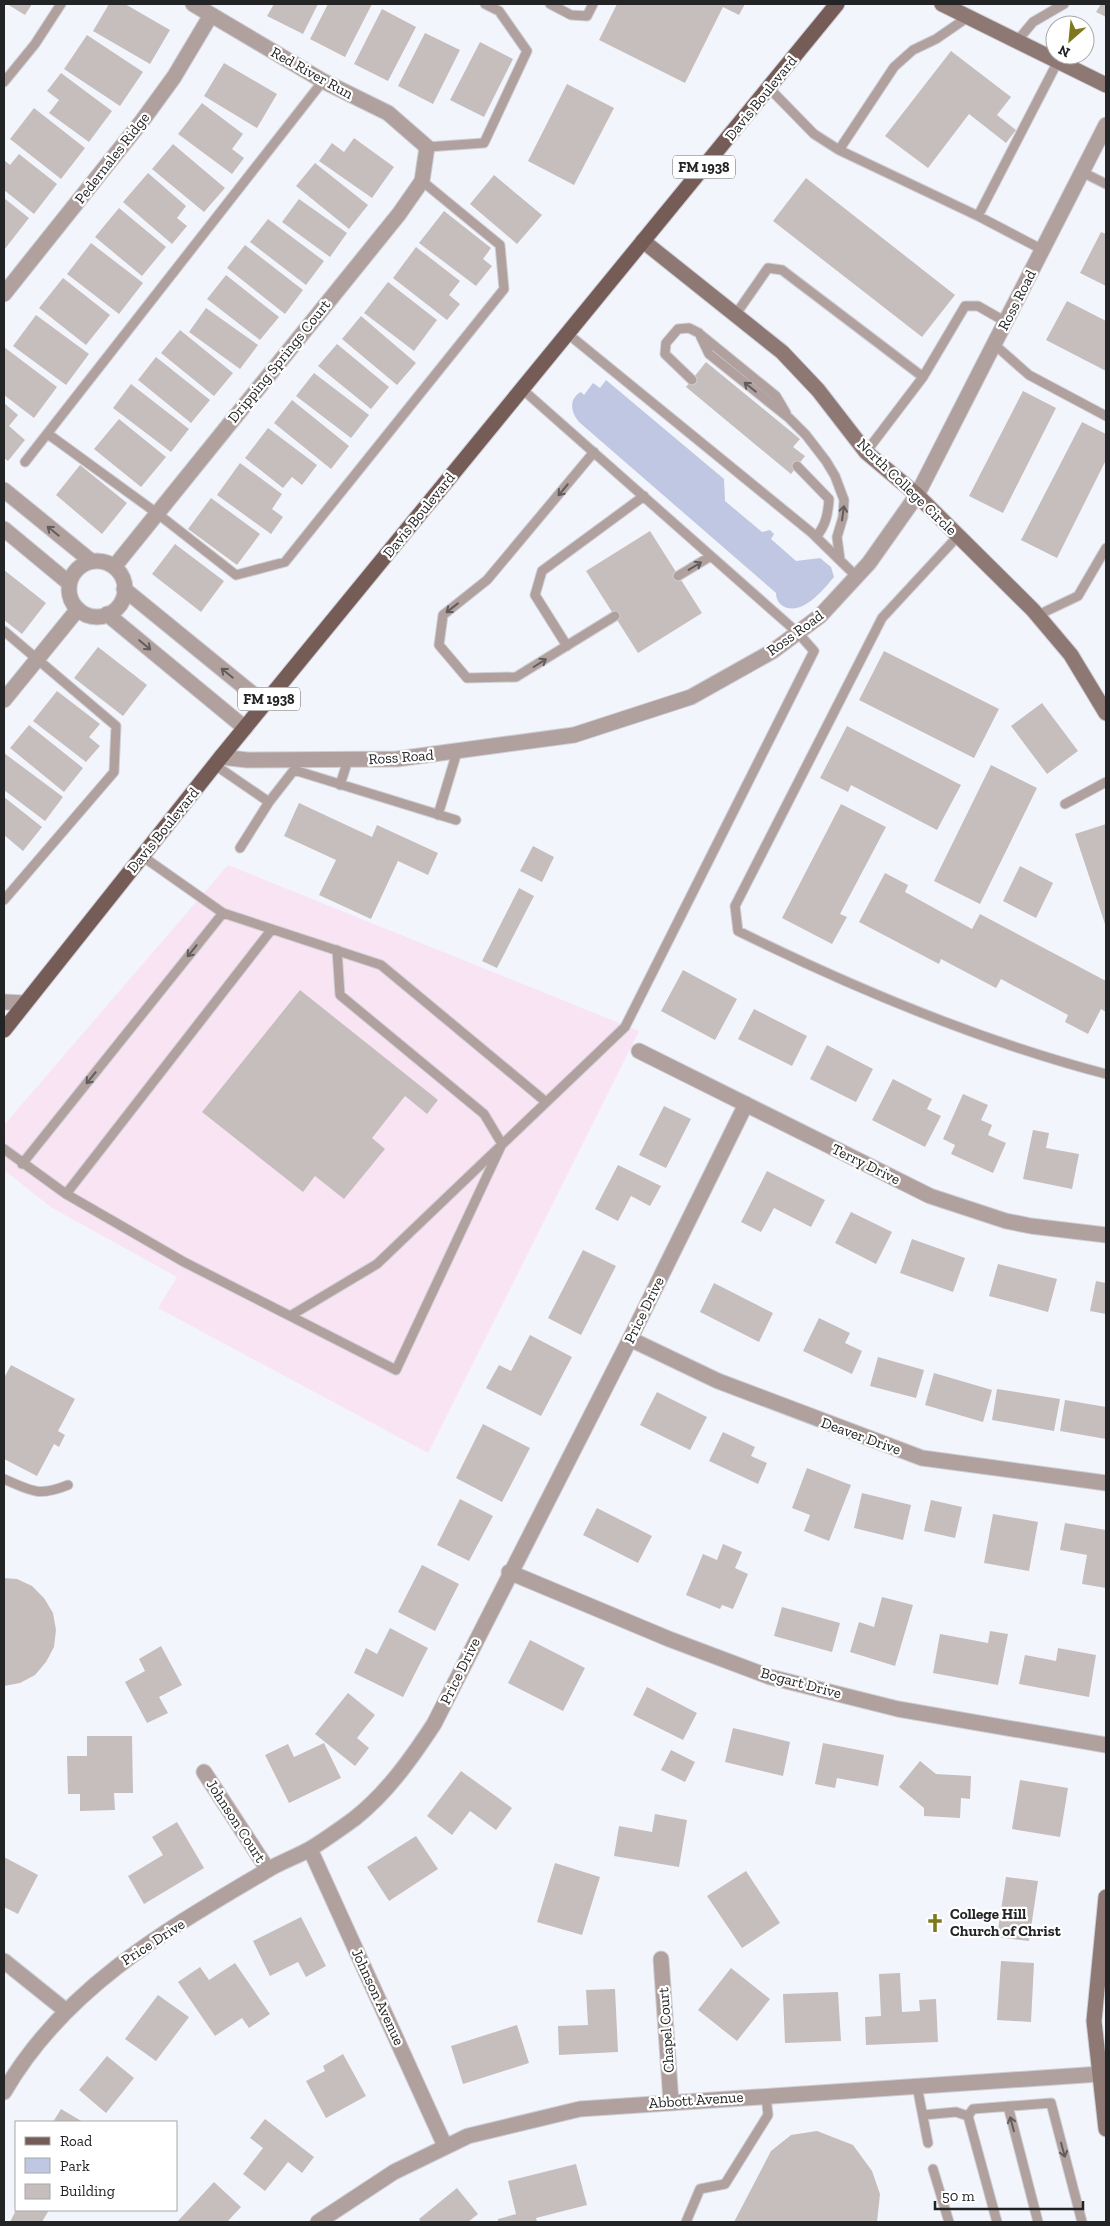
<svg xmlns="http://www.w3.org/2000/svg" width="1110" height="2226" font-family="'Zilla Slab',serif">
  <rect width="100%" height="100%" fill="#f3f5fc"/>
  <path fill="#f9e4f3" d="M228,865L639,1031L428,1453L158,1308L177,1277L52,1208L4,1170V1125Z"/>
  <path fill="#bfc7e3" d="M606,380L724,479L725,501L762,532L770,530L774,534L771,539L796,561L820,558L831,567L834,577C824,589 802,617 783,606C778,603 776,598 776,593L579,422C571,413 568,399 581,392L584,395L593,383L600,388Z"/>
  <path fill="#c6bebd" d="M7,4H32L25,15Z
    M109,4H125L170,30L150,64L93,31Z
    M274,4H318L303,34L267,16Z
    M328,4H372L345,57L310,39Z
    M617,4H745L739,15L723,7L685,83L599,40Z
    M1101,4H1106V17L1096,12Z
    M382,9L416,27L388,81L354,64Z
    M425,33L460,50L433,104L398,86Z
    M87,35L143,72L120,106L64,69Z
    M480,42L513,59L484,117L450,100Z
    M951,51L1011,97L997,115L1016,130L1006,143L969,114L928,168L885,136Z
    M224,63L277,94L257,128L204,96Z
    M61,73L112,111L89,142L49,113L59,100L47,91Z
    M567,84L614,108L574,185L528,161Z
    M202,103L243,134L232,149L244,158L232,174L178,134Z
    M34,108L85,148L61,179L10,139Z
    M354,138L394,167L372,198L319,161L332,143L344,152Z
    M173,144L225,188L204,212L152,169Z
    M19,154L57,184L34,214L4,190V160L10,165Z
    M315,163L368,205L349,229L296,186Z
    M148,173L186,206L177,218L187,226L172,244L123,202Z
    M494,175L542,215L517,244L470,204Z
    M806,178L955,295L922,337L773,221Z
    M4,198L29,218L4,250Z
    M299,199L347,233L330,257L282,222Z
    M119,208L166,247L142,276L95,237Z
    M444,211L491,248L483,259L492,266L476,286L419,243Z
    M268,219L324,261L306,285L250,242Z
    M1101,232L1106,234V286L1080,273Z
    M91,243L143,283L119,314L67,274Z
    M245,245L303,290L285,314L227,268Z
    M416,247L460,281L449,295L460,304L447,320L393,278Z
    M226,275L279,317L260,340L207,299Z
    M63,278L110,315L86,345L39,308Z
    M388,282L437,320L414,351L364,313Z
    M1067,301L1106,321V371L1046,340Z
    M206,308L258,345L240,369L189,332Z
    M36,315L89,354L66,385L13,346Z
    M361,316L416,363L397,385L342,339Z
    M180,330L233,373L214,396L161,353Z
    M337,344L389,387L371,409L318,366Z
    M4,347L57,387L34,418L4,395Z
    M156,357L210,400L191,423L138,380Z
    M706,362L800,439L793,447L805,456L791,474L686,387Z
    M314,373L369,415L351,438L296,396Z
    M131,384L189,429L171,452L113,408Z
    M1023,391L1056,408L1003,513L969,496Z
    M292,400L349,446L331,469L274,423Z
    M4,403L18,415L9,426L25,440L8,461L4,458Z
    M119,419L166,457L141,487L94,449Z
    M1082,422L1106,434V460L1057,558L1021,540Z
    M268,428L317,465L302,485L292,477L283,488L245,458Z
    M240,463L282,494L272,509L283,517L271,534L217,495Z
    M80,465L127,503L102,534L56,495Z
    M211,498L260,534L237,565L188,529Z
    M650,531L702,613L638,653L586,571Z
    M175,544L224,581L201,612L152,574Z
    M4,570L46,603L22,634L4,620Z
    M98,647L147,685L123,716L74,678Z
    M884,651L999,709L974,758L859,700Z
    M57,691L100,724L89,737L100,746L86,762L33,721Z
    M1042,703L1078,751L1047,774L1011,726Z
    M29,725L83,768L64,792L10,748Z
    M847,726L961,785L937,830L851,785L848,792L820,778Z
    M4,753L63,797L45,821L4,790Z
    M991,765L1037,788L980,904L934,881Z
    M4,797L42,827L23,851L4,835Z
    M299,803L372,837L377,825L438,853L428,875L398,861L371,919L319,895L336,860L284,836Z
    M841,804L886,827L840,914L847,917L832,944L782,918Z
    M1106,824V927L1075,834Z
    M533,846L554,857L542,882L520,871Z
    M1020,866L1053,883L1036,918L1003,901Z
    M885,873L908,885L905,892L972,929L980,914L1106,981V1012L1101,1009L1088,1034L1065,1022L1068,1015L1001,979L996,988L941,959L939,964L859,922Z
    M519,888L534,896L497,968L482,961Z
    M683,970L737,999L715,1040L661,1011Z
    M300,990L438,1100L427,1114L405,1096L372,1138L385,1149L344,1199L315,1176L303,1192L202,1112Z
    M754,1009L807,1036L792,1066L738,1039Z
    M827,1045L873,1069L856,1102L810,1079Z
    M893,1079L932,1099L927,1109L941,1116L925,1147L872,1120Z
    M963,1094L988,1105L981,1120L992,1125L988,1135L1006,1143L993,1173L951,1154L955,1145L943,1139Z
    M664,1106L691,1119L666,1168L639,1155Z
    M1033,1130L1049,1133L1046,1148L1079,1154L1072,1189L1023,1179Z
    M618,1165L661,1186L650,1206L631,1196L618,1221L595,1209Z
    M767,1171L825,1200L811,1227L774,1208L761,1232L741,1222Z
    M851,1212L892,1232L876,1264L835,1243Z
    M912,1239L965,1258L953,1292L900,1273Z
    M583,1250L616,1266L581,1335L548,1318Z
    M998,1264L1057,1279L1048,1312L989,1296Z
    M1096,1281L1106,1283V1314L1090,1311Z
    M714,1283L773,1313L759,1342L700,1312Z
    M819,1318L850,1333L845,1343L862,1351L852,1374L803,1351Z
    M530,1335L572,1357L541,1416L486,1388L499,1365L511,1371Z
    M878,1357L924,1370L916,1398L870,1386Z
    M11,1365L75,1399L58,1431L65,1435L59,1447L54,1444L37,1476L4,1459V1378Z
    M934,1373L992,1390L983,1422L925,1405Z
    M997,1389L1060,1399L1054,1431L992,1420Z
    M657,1392L707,1417L690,1450L640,1425Z
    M1065,1400L1106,1407V1439L1060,1431Z
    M483,1424L530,1448L502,1502L456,1478Z
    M723,1432L755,1447L751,1456L767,1463L758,1484L709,1461Z
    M807,1468L851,1485L829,1541L804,1531L810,1515L792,1508Z
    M862,1493L911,1505L903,1540L854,1528Z
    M460,1499L493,1516L469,1561L437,1545Z
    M931,1500L962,1507L955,1538L924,1531Z
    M597,1508L652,1536L638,1563L583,1535Z
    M993,1514L1038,1522L1029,1571L984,1563Z
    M1065,1523L1106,1530V1588L1082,1584L1087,1555L1060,1550Z
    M723,1544L742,1552L735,1568L748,1574L733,1609L722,1605L720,1609L686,1595L703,1554L717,1560Z
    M422,1565L459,1584L435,1631L398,1612Z
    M4,1578L17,1579L32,1586L44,1598L53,1613L56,1630L54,1647L46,1662L35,1675L20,1683L4,1686Z
    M882,1597L913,1605L895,1666L850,1652L859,1622L874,1627Z
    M782,1607L840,1623L832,1652L774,1636Z
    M390,1628L428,1648L403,1697L354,1673L366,1648L377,1654Z
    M990,1631L1008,1634L998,1685L933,1673L940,1634L988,1643Z
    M530,1640L585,1668L563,1711L508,1683Z
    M161,1646L182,1685L159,1697L168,1713L147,1723L125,1682L145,1671L139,1659Z
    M1058,1648L1096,1655L1089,1697L1019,1684L1025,1655L1056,1661Z
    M647,1687L697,1713L683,1740L633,1715Z
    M348,1693L375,1715L357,1738L369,1748L355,1766L315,1734Z
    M733,1728L790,1742L783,1776L725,1762Z
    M87,1736H132L133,1793H114L115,1810L80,1811V1794H68L67,1756H87Z
    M324,1743L341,1778L289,1803L265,1755L288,1744L294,1757Z
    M823,1743L884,1755L878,1786L837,1778L835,1788L815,1784Z
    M671,1750L695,1762L685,1782L661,1770Z
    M920,1761L936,1774L971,1776L970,1799L961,1798L960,1818L924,1816V1808L899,1787Z
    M461,1771L512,1808L496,1830L470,1811L452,1835L427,1816Z
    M1020,1780L1068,1788L1060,1837L1012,1829Z
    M655,1814L687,1820L679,1867L614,1856L619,1826L652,1832Z
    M177,1822L204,1868L144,1904L128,1876L163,1855L152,1837Z
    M416,1836L438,1869L389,1901L367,1867Z
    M4,1857L38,1875L18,1914L4,1907Z
    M555,1863L600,1877L582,1935L537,1922Z
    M746,1871L780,1923L742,1948L707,1896Z
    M1006,1877L1038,1881L1029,1941L997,1937Z
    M301,1917L326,1966L306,1977L298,1962L270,1976L253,1941Z
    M1001,1961L1034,1963L1031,2022L997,2020Z
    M235,1963L270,2014L249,2028L242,2018L215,2036L178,1982L200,1967L209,1980Z
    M731,1968L770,1999L737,2041L698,2010Z
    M900,1973L902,2012L920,2011L919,2000L936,1999L938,2042L866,2045L865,2017L881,2016L879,1974Z
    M615,1989L618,2052L559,2055L558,2026L588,2025L586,1990Z
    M838,1992L841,2041L785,2043L783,1994Z
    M158,1995L189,2017L156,2061L125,2039Z
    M517,2025L529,2063L463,2084L451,2046Z
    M343,2054L366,2096L326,2118L306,2081L325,2071L323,2066Z
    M107,2056L134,2078L106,2113L79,2090Z
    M61,2109L83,2122H53Z
    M265,2119L314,2157L302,2173L288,2162L265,2191L243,2174L263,2148L250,2138Z
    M817,2131L853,2145L872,2171L880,2194L877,2222H734L771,2151L791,2135Z
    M576,2164L587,2205L536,2218L537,2222H498V2219L516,2214L508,2181Z
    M214,2182L241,2207L227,2222H177Z
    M457,2188L478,2214L468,2222H421L419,2219Z
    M16,2210H49L42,2222H10Z"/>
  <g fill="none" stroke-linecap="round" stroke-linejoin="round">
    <g stroke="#cecfd5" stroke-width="11">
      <path id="lane" d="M550,4L571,15L587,16L593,4
        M1017,41L1033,22L1064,4
        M4,82L35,44L61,4
        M769,88L814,134L839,150L978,216L1043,250
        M427,147L484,143L527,51L499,11L485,4
        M839,150L894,67L913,50L936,39L968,17
        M1082,172L1106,184
        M978,216L1058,61
        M736,314L768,268L782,270L923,377
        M568,334L812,533L857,577
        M701,335L776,396L786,413
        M995,345L1029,375L1106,416
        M692,380L665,354L666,343L678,329L689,328L699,333L709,354L789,418L806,435L826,461L835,476L844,500L843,517L837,537L840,560
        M48,434L158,514L236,575L285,562L504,289L500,245L422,181
        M594,452L487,580L443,615L439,645L467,678L516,677L615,616
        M866,452L923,377L965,306H978L1006,322
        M25,462L323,81
        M797,466L829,499C828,514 826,525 816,537
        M958,536L882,618L735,906L738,931C856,989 979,1041 1106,1074
        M678,576L711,556
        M1038,615L1078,596L1106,548
        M4,631L116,726L114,772L4,900
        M567,646L535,595L542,571L644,496
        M215,765L269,802
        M340,785L348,760
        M1065,804L1106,782
        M438,815L457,752
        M240,848L269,802L294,770L456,820
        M142,856L223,913L381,965L546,1102
        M4,1149L66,1194L272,929
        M22,1164L223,913
        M66,1194L184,1262L396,1370L502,1144L484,1114L340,995L337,950
        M290,1316L377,1264L625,1027L814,651L798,633L522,389
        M4,1479C32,1491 38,1497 68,1485
        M917,2086L928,2143
        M1008,2106L1038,2222
        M923,2115L956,2112L968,2116
        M968,2116L973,2109L1051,2103L1082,2222
        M968,2116L997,2222
        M933,2169L949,2222
        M686,2222L700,2189L725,2184L768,2115L766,2095"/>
    </g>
    <g stroke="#cecfd5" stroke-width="17">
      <path id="street" d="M4,294L142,121L174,77L211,15
        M4,490L91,561
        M4,529L69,583
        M69 589a28 28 0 1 1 56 0a28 28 0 1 1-56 0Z
        M114,567L399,214L422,181L427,147L388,113L323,81L193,4
        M124,589L265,704
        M107,614L245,728
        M4,700L78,609
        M221,757L247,760L397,759L574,735L691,697L773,651L820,616L869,563L917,495L1106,125
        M4,1002L25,1003
        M639,1051L930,1196L1006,1221L1031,1226L1106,1235
        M630,1339L718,1381L922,1458L1106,1483
        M509,1572L669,1639L770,1677L898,1709L1106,1745
        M204,1772L268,1870
        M310,1849L445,2146
        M661,1959L671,2102
        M4,1961L65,2010
        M4,2092C64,1988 166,1930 266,1871C280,1862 296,1857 310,1849C325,1840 340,1829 354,1819C387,1793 411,1759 434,1724L630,1339L746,1104
        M318,2222L394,2172L468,2136L580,2109L1100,2074"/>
    </g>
    <g stroke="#cecfd5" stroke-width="17">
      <path id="secondary" d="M942,4L1106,85
        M643,241L782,352L818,390L866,452L917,495L1033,610L1071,655L1106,713
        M1106,1897L1094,2021L1106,2129"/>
    </g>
    <g stroke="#cecfd5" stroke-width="17">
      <path id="primary" d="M4,1030L221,757L837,4"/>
    </g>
    <use href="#lane" stroke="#b0a19e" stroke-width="9"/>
    <use href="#street" stroke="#b0a19e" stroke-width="15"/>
    <use href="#secondary" stroke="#8e7874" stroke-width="15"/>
    <use href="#primary" stroke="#755c57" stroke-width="15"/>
  </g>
  <defs><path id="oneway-shaft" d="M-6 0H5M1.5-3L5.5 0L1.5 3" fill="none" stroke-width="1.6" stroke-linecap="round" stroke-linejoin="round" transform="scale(1.25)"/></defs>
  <g stroke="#625c5c">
    <use href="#oneway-shaft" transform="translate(750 387) rotate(-141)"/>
    <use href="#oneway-shaft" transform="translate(563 490) rotate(130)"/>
    <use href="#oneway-shaft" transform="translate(843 513) rotate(-82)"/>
    <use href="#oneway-shaft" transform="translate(53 531) rotate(-141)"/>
    <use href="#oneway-shaft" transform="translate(695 566) rotate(-31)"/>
    <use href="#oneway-shaft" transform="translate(452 608) rotate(142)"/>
    <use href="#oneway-shaft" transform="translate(145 645) rotate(40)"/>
    <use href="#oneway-shaft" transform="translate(540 663) rotate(-32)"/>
    <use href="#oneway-shaft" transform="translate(227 673) rotate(-141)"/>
    <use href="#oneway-shaft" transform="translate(192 951) rotate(129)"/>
    <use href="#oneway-shaft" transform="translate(91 1078) rotate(129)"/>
    <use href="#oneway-shaft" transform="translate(1012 2124) rotate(-105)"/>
    <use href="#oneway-shaft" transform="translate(1063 2150) rotate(75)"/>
  </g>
  <defs>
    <g id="church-bare" transform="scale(1.5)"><path d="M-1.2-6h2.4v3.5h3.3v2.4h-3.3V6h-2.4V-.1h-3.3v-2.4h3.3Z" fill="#7f791e" stroke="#fff" stroke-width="2.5" paint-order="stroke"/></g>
  </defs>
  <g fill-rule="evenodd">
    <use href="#church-bare" x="935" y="1923"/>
  </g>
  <g text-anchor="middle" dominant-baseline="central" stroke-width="4.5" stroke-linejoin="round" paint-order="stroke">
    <g fill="#fff" stroke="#656667" stroke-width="1">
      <rect x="673" y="155.5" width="62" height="23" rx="4"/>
      <rect x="238" y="687.5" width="62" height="23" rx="4"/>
    </g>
    <g font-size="14" font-weight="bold" fill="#232426">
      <text x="704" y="167">FM 1938</text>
      <text x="269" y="699">FM 1938</text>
    </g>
    <g font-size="15" fill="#232426" stroke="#fff">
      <text transform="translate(312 73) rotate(29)">Red River Run</text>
      <text transform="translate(761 98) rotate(-51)">Davis Boulevard</text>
      <text transform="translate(112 158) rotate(-52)">Pedernales Ridge</text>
      <text transform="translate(1017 300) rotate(-63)">Ross Road</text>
      <text transform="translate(279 361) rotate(-51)">Dripping Springs Court</text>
      <text transform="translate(907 487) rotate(44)">North College Circle</text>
      <text transform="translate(419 515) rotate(-51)">Davis Boulevard</text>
      <text transform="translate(795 633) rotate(-36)">Ross Road</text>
      <text transform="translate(401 757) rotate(-4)">Ross Road</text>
      <text transform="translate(163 830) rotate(-51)">Davis Boulevard</text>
      <text transform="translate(866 1164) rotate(26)">Terry Drive</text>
      <text transform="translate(644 1310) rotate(-64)">Price Drive</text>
      <text transform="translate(861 1436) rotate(20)">Deaver Drive</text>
      <text transform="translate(460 1671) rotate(-64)">Price Drive</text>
      <text transform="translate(801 1683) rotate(15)">Bogart Drive</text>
      <text transform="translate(236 1821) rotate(57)">Johnson Court</text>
      <text transform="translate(153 1942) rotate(-33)">Price Drive</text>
      <text transform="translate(378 1997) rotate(65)">Johnson Avenue</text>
      <text transform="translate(666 2030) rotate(-94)">Chapel Court</text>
      <text transform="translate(696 2100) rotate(-4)">Abbott Avenue</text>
    </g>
    <g font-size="15" font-weight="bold" fill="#232426" stroke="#fff" text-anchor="start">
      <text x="950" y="1914">College Hill<tspan x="950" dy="17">Church of Christ</tspan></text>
    </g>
  </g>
  <rect width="1110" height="2226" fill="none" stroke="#232426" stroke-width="10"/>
  <rect x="15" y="2121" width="162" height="90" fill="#ffffff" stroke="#a7a7a8"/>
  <rect x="25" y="2137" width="25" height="8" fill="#755c57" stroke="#a7a7a8"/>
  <text x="60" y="2146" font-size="15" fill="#232426">Road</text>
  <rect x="25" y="2158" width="25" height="15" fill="#bfc7e3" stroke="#a7a7a8"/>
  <text x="60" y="2171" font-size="15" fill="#232426">Park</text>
  <rect x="25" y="2184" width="25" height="15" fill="#c6bebd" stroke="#a7a7a8"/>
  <text x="60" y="2196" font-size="15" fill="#232426">Building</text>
  <g transform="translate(1070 40) rotate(207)"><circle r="24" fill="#ffffff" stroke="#a7a7a8"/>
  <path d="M0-4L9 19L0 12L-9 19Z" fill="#7f791e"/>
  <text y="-8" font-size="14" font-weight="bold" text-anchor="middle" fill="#232426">N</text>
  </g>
  <path d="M935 2201v8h148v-8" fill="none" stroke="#232426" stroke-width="2.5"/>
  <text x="942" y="2201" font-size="15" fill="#232426" stroke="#ffffff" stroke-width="4" paint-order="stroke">50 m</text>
</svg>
